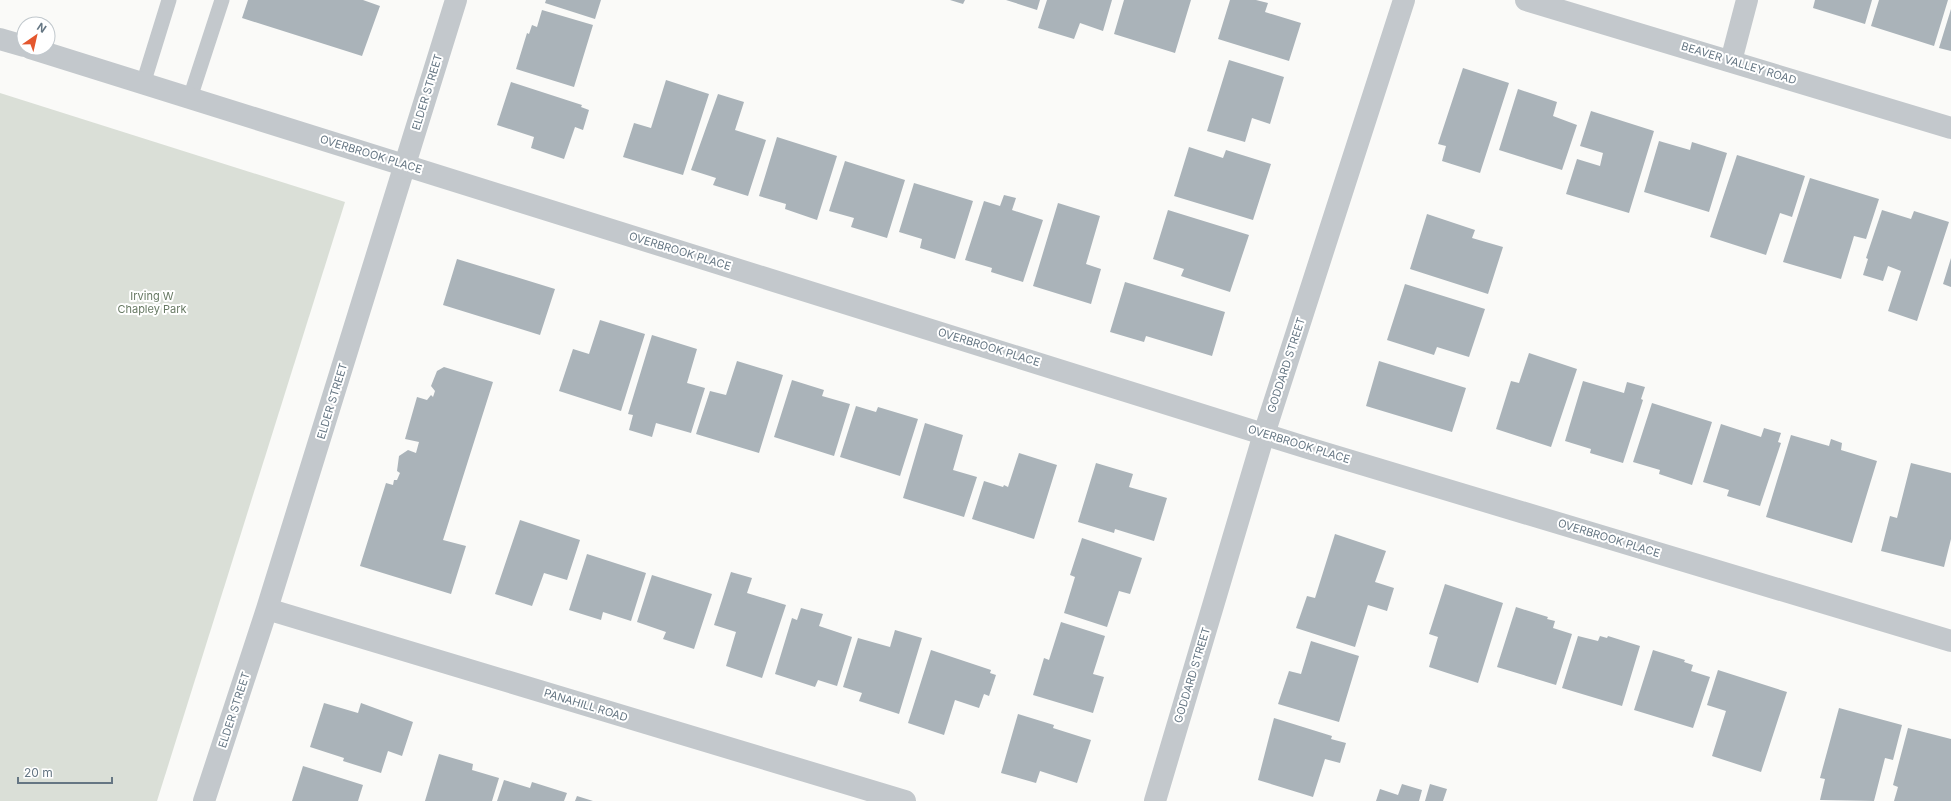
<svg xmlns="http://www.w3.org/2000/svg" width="1951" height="801" font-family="Inter,sans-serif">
  <rect width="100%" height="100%" fill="#fafaf8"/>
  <path fill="#dadfd7" d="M0,93L345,202L157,801H0Z"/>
  <path fill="#aab3b9" d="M248,0H363L380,6L362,56L242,18Z
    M546,0H601L595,19L545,3Z
    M950,0H965L963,4Z
    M1006,0H1040L1037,10Z
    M1047,0H1112L1103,31L1080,23L1074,39L1038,28Z
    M1124,0H1191L1175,53L1114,34Z
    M1230,0H1256L1268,3L1265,12L1301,23L1289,61L1218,39Z
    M1815,0H1872L1865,24L1813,8Z
    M1879,0H1948L1934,46L1871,26Z
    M1951,9V51L1939,48Z
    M542,10L593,25L574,87L516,69L527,33L529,34L532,25L537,27Z
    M1229,60L1284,77L1270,124L1252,118L1245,142L1207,131Z
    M1463,68L1509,83L1480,173L1442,161L1446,146L1438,144Z
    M666,80L709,94L683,175L623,157L634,123L651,128Z
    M511,82L582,105L581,107L589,110L583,130L575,127L564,159L531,148L534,137L497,125Z
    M1518,89L1557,102L1553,116L1577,125L1562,170L1499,150Z
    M718,94L744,102L735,130L766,140L748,196L713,185L716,178L691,170Z
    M1591,111L1654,131L1629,213L1566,194L1577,159L1600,166L1603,153L1580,146Z
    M777,137L837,156L817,220L785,209L786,204L759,196Z
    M1659,141L1690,150L1692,142L1727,153L1709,212L1644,192Z
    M1189,147L1223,158L1226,150L1271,164L1253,220L1174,196Z
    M1737,155L1805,176L1792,217L1780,213L1766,255L1710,237Z
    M845,161L905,180L887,238L851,227L854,218L829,211Z
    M1810,178L1879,199L1866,239L1854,236L1841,279L1783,262Z
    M914,183L973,201L955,259L920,248L922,239L899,232Z
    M1004,195L1016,198L1012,210L1043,220L1023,282L991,272L992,268L965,260L984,201L1000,206Z
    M1058,203L1100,216L1086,264L1101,269L1091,304L1033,286Z
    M1168,210L1249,235L1230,292L1181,276L1184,269L1153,259Z
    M1882,210L1911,219L1914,211L1949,222L1917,321L1888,311L1901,271L1888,266L1883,281L1863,275L1868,259L1866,258Z
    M1427,214L1475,230L1472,238L1503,247L1488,294L1410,269Z
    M1951,258V287L1943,284Z
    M457,259L555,289L540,335L443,305Z
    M1125,282L1225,312L1212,356L1146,336L1144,342L1110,332Z
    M1405,284L1485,309L1469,357L1437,347L1434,355L1387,340Z
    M600,320L645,334L621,411L559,391L573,349L589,354Z
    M652,335L697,349L687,383L705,388L691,433L656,423L652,437L629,430L633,415L628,414Z
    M1529,353L1577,369L1551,447L1496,429L1511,381L1519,383Z
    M737,361L783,375L759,453L696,434L710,391L726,395Z
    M1379,361L1466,388L1452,432L1366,406Z
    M444,367L493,382L443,540L466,546L451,594L360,566L386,483L393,485L394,480H397L400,473L397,471L399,456L408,450L416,453L419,442L405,439L417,397L427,400L431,395L433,397L435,391L431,386L437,371Z
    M792,380L824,390L822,396L850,404L834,456L774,437Z
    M1583,381L1624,393L1627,382L1645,387L1641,399L1643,400L1623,463L1590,453L1591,449L1565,441Z
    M1652,403L1712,422L1692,485L1659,474L1660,470L1633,462Z
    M856,406L876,412L878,407L918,419L900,476L840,457Z
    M925,423L963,435L953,470L977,477L964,517L903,498Z
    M1721,424L1761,437L1764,428L1781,433L1778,442L1781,443L1760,506L1727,496L1729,490L1703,482Z
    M1791,435L1829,446L1831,439L1842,443L1841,450L1877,461L1852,543L1766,517Z
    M1019,453L1057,465L1034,539L972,519L984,481L1003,487L1004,485L1008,487Z
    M1096,463L1133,474L1129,487L1167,498L1154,541L1115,529L1114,533L1078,522Z
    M1911,463L1951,473V539L1944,567L1881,551L1890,516L1897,518Z
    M520,520L580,540L567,580L544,573L532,606L495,594Z
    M1335,534L1386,551L1375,582L1394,588L1387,611L1368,605L1355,647L1296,628L1307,596L1315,598Z
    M1082,538L1142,558L1130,594L1119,591L1107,627L1064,613L1075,577L1070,575Z
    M587,554L646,573L631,621L603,612L601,620L569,610Z
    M731,572L752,578L747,593L786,605L762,678L726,666L736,632L714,625Z
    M652,575L712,594L694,649L663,639L666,632L637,622Z
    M1445,584L1503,603L1478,683L1429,667L1438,637L1429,634Z
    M1516,607L1548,617L1547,619L1555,621L1553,628L1572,634L1556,685L1497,667Z
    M801,608L823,614L819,626L852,637L837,686L818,680L815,687L775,674L792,618L797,620Z
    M1061,622L1105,636L1093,674L1104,677L1093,713L1033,695L1044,658L1049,660Z
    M895,630L922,638L899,714L859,701L862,693L843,687L858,638L890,647Z
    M1578,636L1598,641L1600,636L1607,638L1608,636L1640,646L1622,706L1562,688Z
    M1311,641L1359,656L1339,722L1278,704L1289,671L1301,674Z
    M931,650L991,670L990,673L996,675L989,696L984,694L979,708L955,700L944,735L908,723Z
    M1653,650L1685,660L1684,662L1693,665L1691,671L1710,677L1693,728L1634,710Z
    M1718,670L1787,692L1761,772L1712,756L1726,711L1707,705Z
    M324,703L358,713L361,703L413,722L402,756L388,751L381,773L343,761L344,758L310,747Z
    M1839,708L1902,725L1893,760L1885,758L1874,801L1820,800L1825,779L1820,778Z
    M1018,714L1054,725L1053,728L1091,740L1077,783L1040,771L1036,783L1001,773Z
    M1274,718L1332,736L1331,739L1346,743L1340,763L1325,759L1313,797L1258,780Z
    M1908,728L1951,739V801H1894L1898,787L1893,785Z
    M439,754L473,764L472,770L499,778L492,801H425Z
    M303,766L363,785L358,801H292Z
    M504,780L530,788L532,782L567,793L564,801H497Z
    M1402,784L1422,790L1419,801H1376L1380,789L1398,795Z
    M1430,784L1447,789L1443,801H1425Z
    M577,796L593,801H575Z"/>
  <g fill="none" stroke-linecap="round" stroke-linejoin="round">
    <path stroke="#c3c8cc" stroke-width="15" d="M143,84L169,0
      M190,98L222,0"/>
    <path stroke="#c3c8cc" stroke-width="22" d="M1526,0L1951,128
      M1731,61L1747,0
      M267,609L905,801
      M204,801L267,609L456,0
      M1155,801L1264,434L1404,0"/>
    <path stroke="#c3c8cc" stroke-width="22" d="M0,39L24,46
      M30,48L1308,448L1951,641"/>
  </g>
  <g text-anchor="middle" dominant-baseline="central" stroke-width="4" stroke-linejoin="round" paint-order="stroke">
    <g font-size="11" fill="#657683" stroke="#fff">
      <text transform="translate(1739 63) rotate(17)">BEAVER VALLEY ROAD</text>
      <text transform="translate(427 92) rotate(-73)">ELDER STREET</text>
      <text transform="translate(371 154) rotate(17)">OVERBROOK PLACE</text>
      <text transform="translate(680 251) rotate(17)">OVERBROOK PLACE</text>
      <text transform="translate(989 347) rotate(17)">OVERBROOK PLACE</text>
      <text transform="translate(1286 365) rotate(-72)">GODDARD STREET</text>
      <text transform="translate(332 401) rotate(-73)">ELDER STREET</text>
      <text transform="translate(1299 444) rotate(17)">OVERBROOK PLACE</text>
      <text transform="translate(1609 538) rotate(17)">OVERBROOK PLACE</text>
      <text transform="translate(1192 675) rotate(-73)">GODDARD STREET</text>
      <text transform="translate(586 705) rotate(17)">PANAHILL ROAD</text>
      <text transform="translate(234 710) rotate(-72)">ELDER STREET</text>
    </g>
    <g font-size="11" fill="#687a64" stroke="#fff">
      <text x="152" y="296">Irving W<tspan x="152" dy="13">Chapley Park</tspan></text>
    </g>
  </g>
  <g transform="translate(36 36) rotate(34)"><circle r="19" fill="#ffffff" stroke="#c1c8cd"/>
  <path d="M0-3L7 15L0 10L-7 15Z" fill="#e4572e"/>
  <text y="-6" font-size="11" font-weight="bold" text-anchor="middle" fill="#657683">N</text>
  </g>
  <path d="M18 777v6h94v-6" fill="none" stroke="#657683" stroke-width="2"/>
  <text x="24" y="777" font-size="12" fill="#657683" stroke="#ffffff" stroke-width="3" paint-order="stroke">20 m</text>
</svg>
